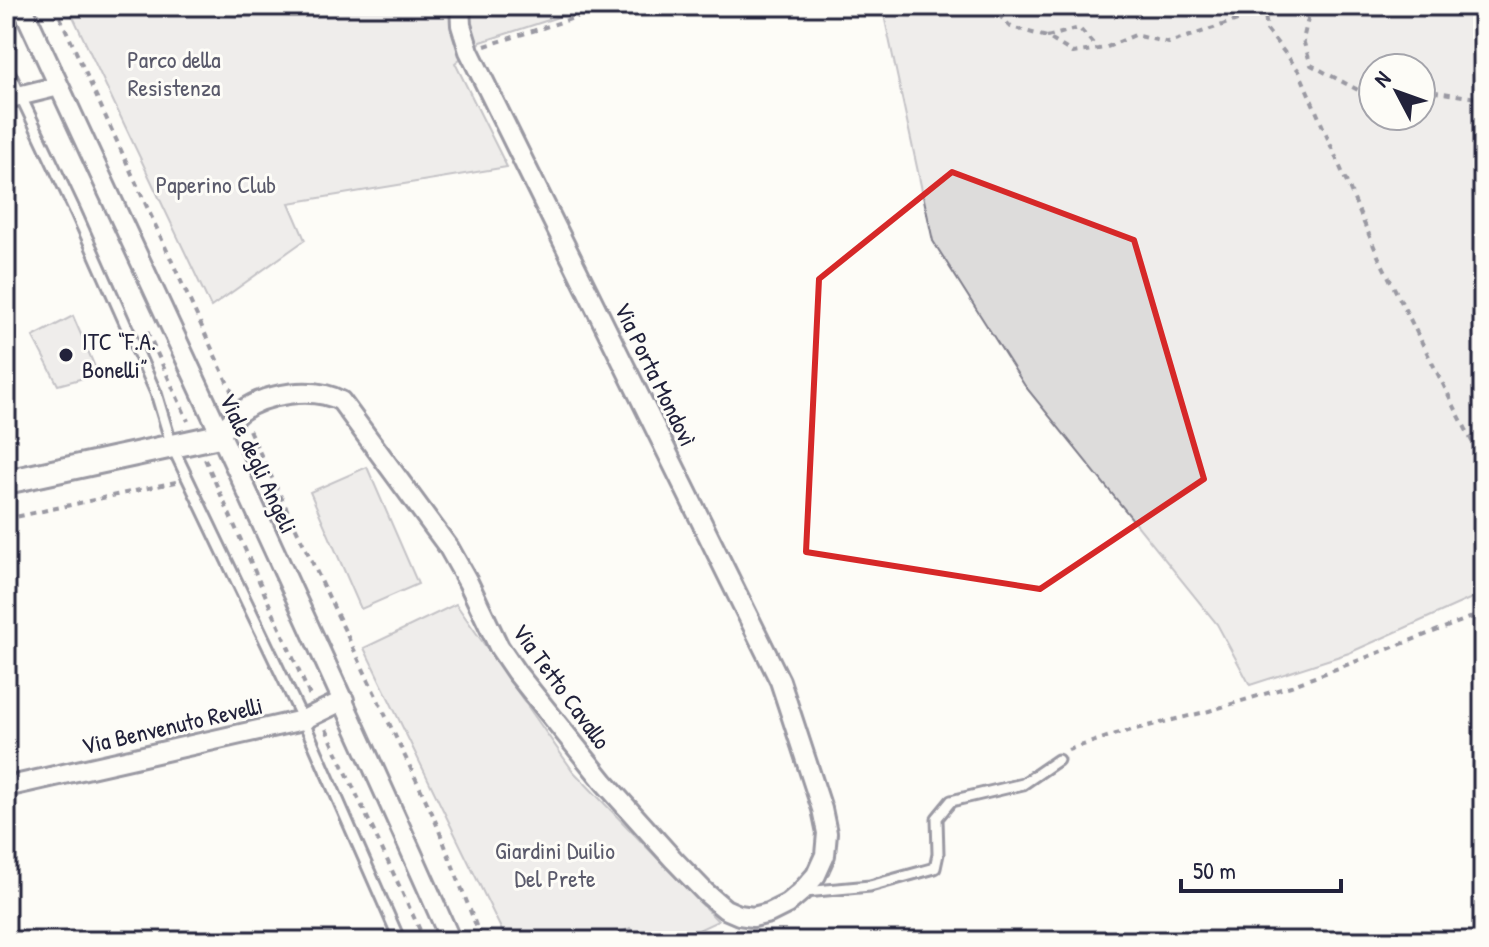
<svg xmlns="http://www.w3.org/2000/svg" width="1489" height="947" font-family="'Patrick Hand',sans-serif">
  <rect width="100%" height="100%" fill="#fdfcf7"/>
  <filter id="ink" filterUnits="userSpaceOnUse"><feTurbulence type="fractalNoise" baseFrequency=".0125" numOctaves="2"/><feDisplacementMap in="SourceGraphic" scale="16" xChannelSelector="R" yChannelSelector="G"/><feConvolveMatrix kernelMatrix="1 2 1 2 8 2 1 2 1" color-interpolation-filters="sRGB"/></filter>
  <g filter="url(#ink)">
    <path fill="#dddcdb" stroke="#807f8b" stroke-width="2" fill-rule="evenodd" d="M68,6H592L481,42L455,63L507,167L289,203L305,240L211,307Z
      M882,6H1483V593L1349,653L1250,685L1217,624L1025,386L933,241ZM1421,68V116H1373V68Z
      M73,316L98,374L58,385L33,337Z
      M367,467L418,584L361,609L310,492Z
      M456,604L573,771L718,921L675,941H638L630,928L602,941H507L364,648Z"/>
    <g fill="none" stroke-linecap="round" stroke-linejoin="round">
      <g stroke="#22223b" stroke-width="15">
        <path id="service" d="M6,65L76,213L156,393L172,446L303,720L400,941
          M805,892L870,886L935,868L938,854L937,818L951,801L1023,784L1058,760"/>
      </g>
      <g stroke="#22223b" stroke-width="24">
        <path id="minor" d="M22,6C166,317 312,628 451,941
          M6,99L59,86
          M219,436C226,428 232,418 240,412C265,393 314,386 341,401L449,548L468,582L499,647L516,672L604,782L673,859L705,892L725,909L739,915L753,917L769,913L787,904L801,892L816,875L825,855L827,833L822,809L780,681L469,51L461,25L460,6
          M6,787L303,720L344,700"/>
      </g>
      <g stroke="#22223b" stroke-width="28">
        <path id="tertiary" d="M6,482L219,436"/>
      </g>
      <path stroke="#22223b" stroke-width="4" stroke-dasharray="6 6" stroke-linecap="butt" d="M55,6L234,397
        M990,6L1011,27L1047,37L1073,53L1105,48L1135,35L1169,43L1264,11
        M1264,6L1267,30L1299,71L1379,258L1483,463
        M1311,6L1303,40L1311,65L1373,98
        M6,24L14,40
        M1047,37L1079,28L1098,49
        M485,46L612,6
        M1421,94L1436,92L1483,99
        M147,331L188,421
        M249,430L433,815L482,941
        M205,459L310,696
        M6,519L176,482
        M326,729L425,941
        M1068,750L1116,734L1209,711L1291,686L1483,613"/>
      <use href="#service" stroke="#fdfcf7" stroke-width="9"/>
      <use href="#minor" stroke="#fdfcf7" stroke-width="18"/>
      <use href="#tertiary" stroke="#fdfcf7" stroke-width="22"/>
    </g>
  </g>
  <path d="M0 0H1489V947H0ZM952,172L1134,240L1204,479L1040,589L806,552L819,279Z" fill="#fdfcf7" fill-opacity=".55" fill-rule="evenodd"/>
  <path fill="none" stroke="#d62828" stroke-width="6" stroke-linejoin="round" d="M952,172L1134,240L1204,479L1040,589L806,552L819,279Z"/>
  <circle fill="#22223b" stroke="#fdfcf7" stroke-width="3" cx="66" cy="355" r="8"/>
  <g text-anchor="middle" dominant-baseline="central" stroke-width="6" stroke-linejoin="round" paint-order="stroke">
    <g font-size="24" fill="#5a5a6b" stroke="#fdfcf7">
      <text x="174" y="59">Parco della<tspan x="174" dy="28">Resistenza</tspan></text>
      <text x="216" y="184">Paperino Club</text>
      <text x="555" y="850">Giardini Duilio<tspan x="555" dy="28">Del Prete</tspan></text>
    </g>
    <g font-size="24" fill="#22223b" stroke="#fdfcf7" text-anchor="start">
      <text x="82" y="341">ITC “F.A.<tspan x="82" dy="28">Bonelli”</tspan></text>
    </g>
    <g font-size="24" fill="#22223b" stroke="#fdfcf7">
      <text transform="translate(656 374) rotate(64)">Via Porta Mondovì</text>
      <text transform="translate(259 463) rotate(65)">Viale degli Angeli</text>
      <text transform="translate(562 686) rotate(54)">Via Tetto Cavallo</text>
      <text transform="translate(172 725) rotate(-13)">Via Benvenuto Revelli</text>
    </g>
  </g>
  <rect width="1489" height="947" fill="none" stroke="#fdfcf7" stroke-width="32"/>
  <rect x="16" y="16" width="1457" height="915" fill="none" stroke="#22223b" stroke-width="3" filter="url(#ink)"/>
  <g transform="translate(1397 92) rotate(311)"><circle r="38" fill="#fdfcf7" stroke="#a5a5ac" stroke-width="2"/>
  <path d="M0-6L14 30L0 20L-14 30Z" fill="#22223b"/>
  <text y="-12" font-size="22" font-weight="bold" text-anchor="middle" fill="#22223b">N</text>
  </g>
  <path d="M1181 879v12h160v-12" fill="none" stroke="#22223b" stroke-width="4"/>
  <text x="1193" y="879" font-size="24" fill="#22223b" stroke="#fdfcf7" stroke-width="6" paint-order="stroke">50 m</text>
</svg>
